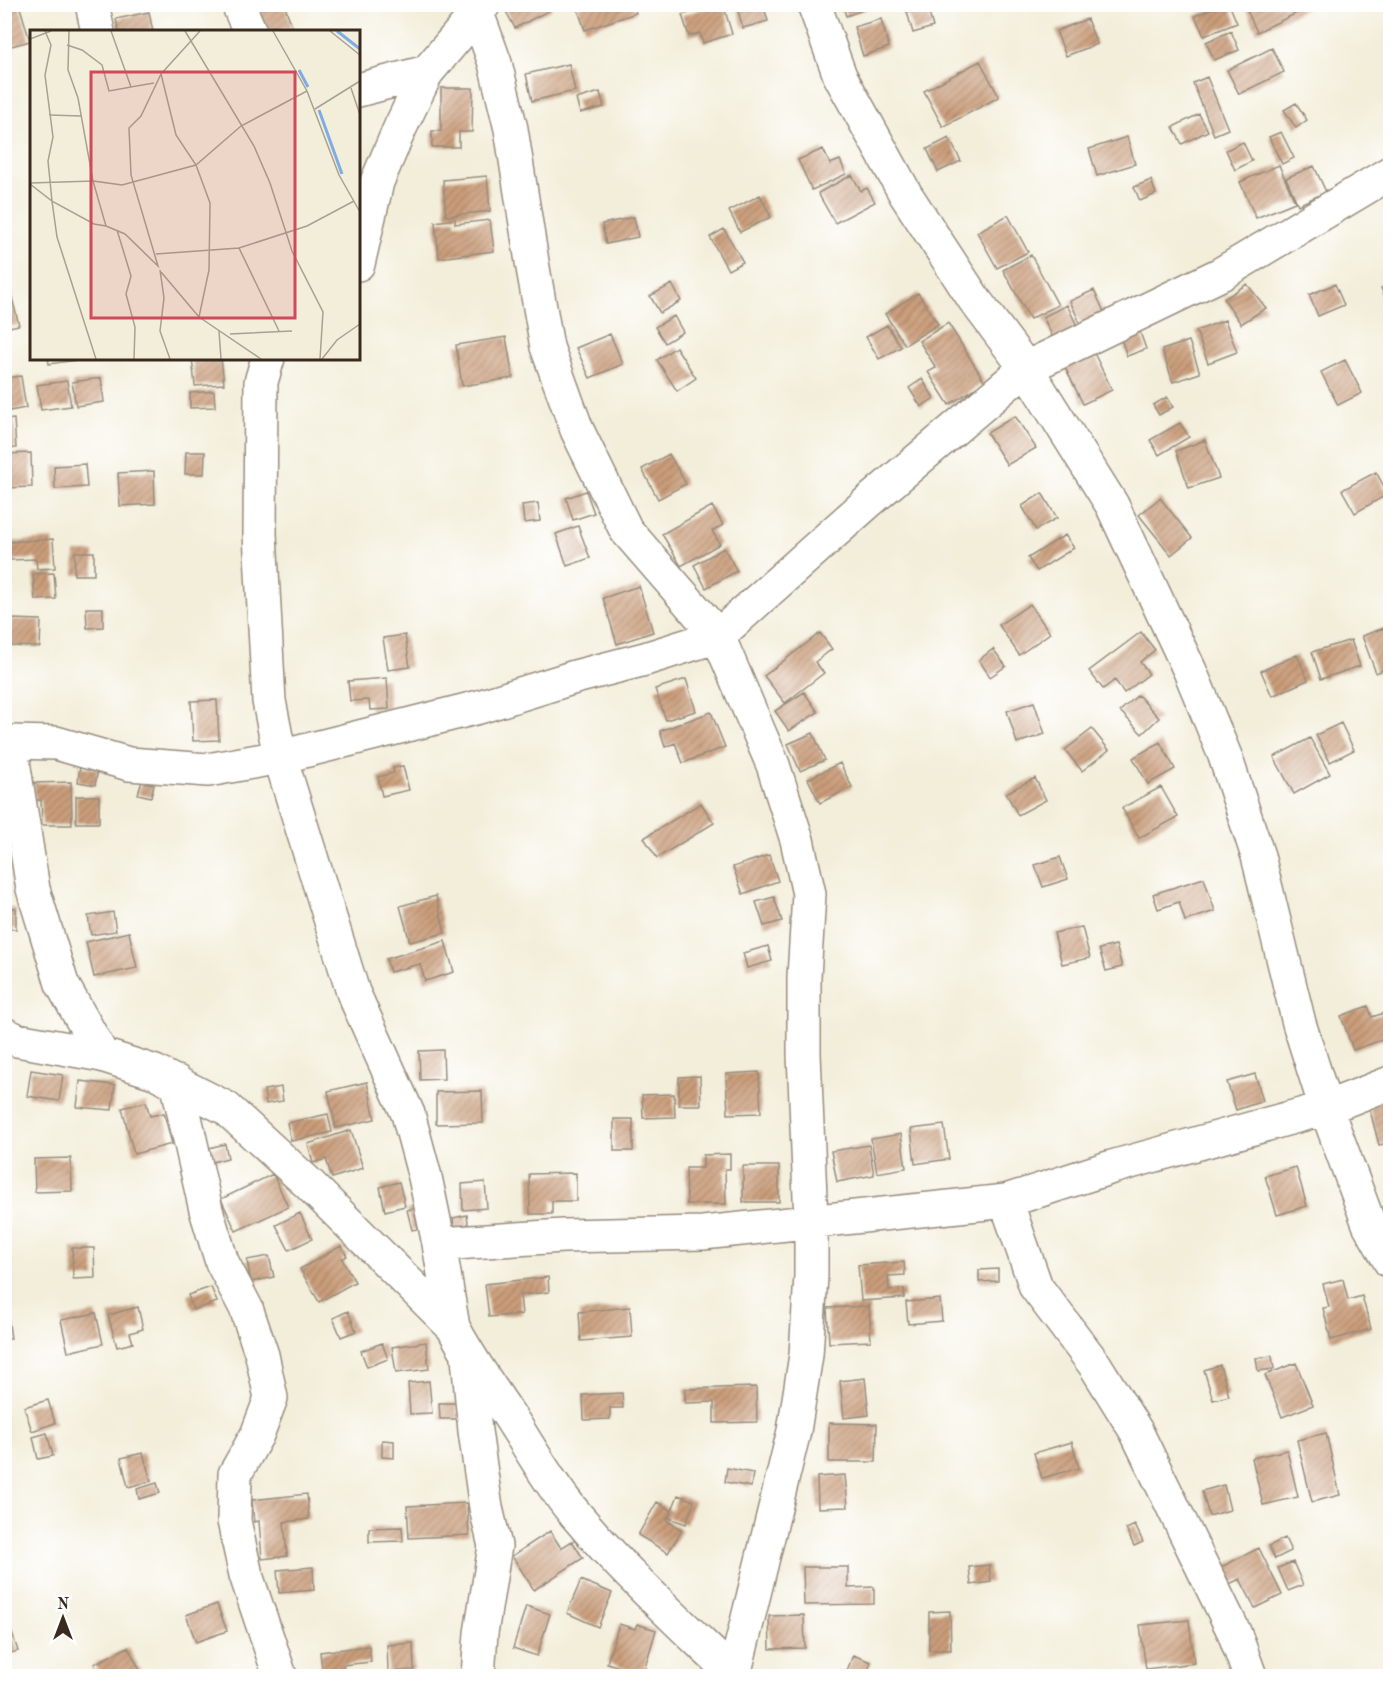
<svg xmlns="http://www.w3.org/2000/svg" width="1395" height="1681" font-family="'Old Standard TT',serif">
  <defs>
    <pattern id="building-hatch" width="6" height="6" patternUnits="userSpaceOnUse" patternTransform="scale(1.5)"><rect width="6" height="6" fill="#cb9e7b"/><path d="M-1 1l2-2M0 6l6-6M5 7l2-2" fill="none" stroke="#a68164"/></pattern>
  </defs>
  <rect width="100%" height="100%" fill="#fff"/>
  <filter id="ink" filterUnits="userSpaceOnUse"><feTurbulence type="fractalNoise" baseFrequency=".0167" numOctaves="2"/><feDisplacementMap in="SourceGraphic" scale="12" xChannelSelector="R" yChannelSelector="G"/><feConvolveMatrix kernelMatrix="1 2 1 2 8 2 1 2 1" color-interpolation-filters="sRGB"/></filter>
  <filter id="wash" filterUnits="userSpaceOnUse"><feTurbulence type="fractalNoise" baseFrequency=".008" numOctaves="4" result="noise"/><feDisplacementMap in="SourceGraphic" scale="24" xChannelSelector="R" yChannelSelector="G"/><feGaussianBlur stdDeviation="1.35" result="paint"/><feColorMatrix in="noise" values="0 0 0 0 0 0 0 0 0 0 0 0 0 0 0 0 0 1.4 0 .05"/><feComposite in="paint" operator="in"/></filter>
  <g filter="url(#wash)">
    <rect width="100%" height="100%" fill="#f3eeda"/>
    <g id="blocks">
      <path fill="url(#building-hatch)" d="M16,4H19L30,41L4,48V8Z
        M254,4H284L292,26L276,32H263Z
        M506,4H549L552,9L515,28L503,6Z
        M584,4H633L636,13L585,30L577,7Z
        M717,4H723L732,34L703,43L700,33L689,36L682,15Z
        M736,4H763L768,21L743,28Z
        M842,4H877V5L846,16Z
        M1222,4H1229L1237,23L1204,36L1195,16Z
        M1244,4H1316L1257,32Z
        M927,6L933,27L913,33L907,12Z
        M149,12L153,32H119L116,19Z
        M881,19L889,47L863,56L854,27Z
        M1087,19L1097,44L1066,56L1056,31Z
        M1231,31L1239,50L1214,60L1206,42Z
        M1272,48L1284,72L1239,94L1227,70Z
        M980,61L999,97L943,127L924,91Z
        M569,64L575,91L532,101L526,74Z
        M1207,77L1228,129L1214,135L1193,83Z
        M441,88H473L472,132H459V147H432V131H441Z
        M600,92L604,107L580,113L576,99Z
        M1296,103L1307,120L1296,128L1284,110Z
        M1199,114L1208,131L1182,144L1173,127Z
        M1281,132L1294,158L1282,164L1269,137Z
        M1127,137L1135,164L1097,176L1089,149Z
        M949,138L961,161L938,172L927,149Z
        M1243,142L1252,161L1235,170L1226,150Z
        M823,149L830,164L840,160L846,174L812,190L798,160Z
        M1279,165L1295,202L1256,218L1240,182Z
        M1314,166L1326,192L1298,205L1286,178Z
        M852,175L861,191L867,188L875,202L835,223L818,193Z
        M487,176L490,211L446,216L443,180Z
        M1151,180L1156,194L1140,201L1134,187Z
        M760,195L771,217L740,232L729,211Z
        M1008,215L1028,252L997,268L977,232Z
        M634,217L638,237L606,244L602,224Z
        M455,219V224L490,220L494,251L439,258L435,222Z
        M724,229L743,262L728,270L710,237Z
        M1031,255L1058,305L1030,319L1003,270Z
        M1390,283V308L1381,288Z
        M672,284L681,301L660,313L650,296Z
        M1247,284L1266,308L1241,324L1224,299Z
        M1335,284L1344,305L1318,316L1309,295Z
        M9,287L19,325L4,328V288Z
        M1094,290L1105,314L1081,325L1070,301Z
        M918,293L938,324L905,345L885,314Z
        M1067,305L1080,332L1056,344L1043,317Z
        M674,316L683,332L665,343L655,327Z
        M1225,320L1237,352L1208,363L1196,331Z
        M948,323L985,382L949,405L928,372L936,368L919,341Z
        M887,325L901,347L879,359L866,337Z
        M1139,329L1146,349L1127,356L1120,336Z
        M610,334L623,364L590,378L576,348Z
        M506,337L513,378L462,386L456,345Z
        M1189,341L1200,373L1173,382L1162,350Z
        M676,347L696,378L677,391L657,360Z
        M1094,353L1112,390L1083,404L1065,367Z
        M48,358H76V360L49,364Z
        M192,358H221L224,384L195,386Z
        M1345,360L1362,393L1338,405L1321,372Z
        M21,376L26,408L4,412V378Z
        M101,378L104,402L76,406L72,382Z
        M922,379L934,398L921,407L909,388Z
        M67,381L71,406L41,410L37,385Z
        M214,391L215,407L190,408V393Z
        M1167,397L1173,407L1159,415L1153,405Z
        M1015,416L1036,448L1007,465L987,433Z
        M14,419L16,448L4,449V420Z
        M1180,423L1189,437L1159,455L1150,440Z
        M1205,440L1219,478L1189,488L1176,451Z
        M186,452H205L204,474H185Z
        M31,453L32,487L4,488V454Z
        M669,454L686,484L658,499L642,469Z
        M85,464L87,487L55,489L54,466Z
        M154,471L155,504L120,506L118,473Z
        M1376,472L1388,494L1355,513L1342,490Z
        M586,491L594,513L573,520L566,498Z
        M1042,493L1057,518L1036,530L1022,506Z
        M1160,498L1192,538L1171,555L1139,515Z
        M538,503L540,521L524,523L522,505Z
        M712,506L723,525L712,531L720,544L681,566L662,534Z
        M578,526L590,558L567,566L556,534Z
        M1065,535L1074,548L1037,571L1028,558Z
        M53,539L55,568L37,569L36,559L10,560L9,542Z
        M724,548L737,571L706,588L694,565Z
        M75,552H94V575H74Z
        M54,573L56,599L35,600L33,574Z
        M639,586L653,632L617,644L603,598Z
        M1030,604L1050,633L1019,655L999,625Z
        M86,608H103V627L87,628Z
        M11,619L41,620L40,647L10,646Z
        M1384,628L1390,647V667L1376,673L1362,636Z
        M1141,632L1155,650L1140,662L1149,674L1124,693L1115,680L1103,689L1089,671Z
        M820,633L832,649L815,662L824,673L785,703L764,676Z
        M405,635L410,667L388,670L383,638Z
        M1351,640L1360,666L1321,679L1312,652Z
        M993,649L1006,666L990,677L979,660Z
        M1297,655L1308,680L1272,696L1261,671Z
        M387,678L389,709L370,710L369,700L350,701L348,681Z
        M686,679L696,711L666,720L655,689Z
        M804,692L818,712L789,731L775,711Z
        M1138,695L1159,718L1142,734L1120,711Z
        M217,700L219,740L193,741L191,701Z
        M1034,702L1045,734L1017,743L1007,711Z
        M711,712L725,747L683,763L675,743L665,747L660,731Z
        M1341,723L1354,750L1330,762L1316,735Z
        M1092,729L1109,750L1082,771L1065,750Z
        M813,733L825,760L800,771L788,744Z
        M1310,738L1330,774L1294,794L1274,757Z
        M1160,742L1175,769L1148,784L1133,758Z
        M840,763L852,787L820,803L808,779Z
        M80,766L98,769L95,785L78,782Z
        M403,766L409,790L382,796L378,777L394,773L393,768Z
        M1035,778L1046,800L1018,815L1006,793Z
        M142,781L154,784L151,797L138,794Z
        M71,782L72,825H42L41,800H35L34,783Z
        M1161,787L1178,817L1139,838L1122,808Z
        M76,796H99V823H76Z
        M701,803L714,823L657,858L644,838Z
        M769,855L778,881L743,894L733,867Z
        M1060,857L1068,879L1043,887L1035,865Z
        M1204,878L1215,911L1185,921L1179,902L1158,909L1153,894Z
        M436,896L445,933L410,942L400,906Z
        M774,897L782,921L764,926L756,902Z
        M4,908H16V929H4Z
        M113,912L116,931L91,935L88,916Z
        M1082,927L1090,958L1062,964L1054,933Z
        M129,932L137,968L94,977L86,942Z
        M445,941L454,972L425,981L420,964L390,972L386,959Z
        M1116,945L1122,967L1106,971L1099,949Z
        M768,946L772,961L747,968L743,953Z
        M1368,1006L1372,1017L1390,1011V1037L1353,1050L1341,1016Z
        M443,1050L444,1079L420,1080L419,1051Z
        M31,1070L63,1075L59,1101L27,1096Z
        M759,1072L761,1113L728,1114L726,1074Z
        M1255,1074L1263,1101L1236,1110L1227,1082Z
        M700,1076L701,1105H679V1077Z
        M80,1081L115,1085L112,1110L77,1107Z
        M367,1082L375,1119L336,1128L328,1091Z
        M281,1087L283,1101L266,1104L264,1090Z
        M482,1091L483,1123L436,1124V1092Z
        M674,1094L675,1117L643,1118L642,1095Z
        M1390,1097V1143L1379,1145L1368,1103Z
        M146,1102L150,1116L164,1113L172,1144L134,1154L122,1108Z
        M328,1114L332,1132L291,1141L287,1123Z
        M614,1119H633V1151H614Z
        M944,1125L949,1159L915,1164L911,1129Z
        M351,1130L363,1168L332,1178L326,1159L313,1163L308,1144Z
        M901,1134L906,1168L877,1173L871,1139Z
        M225,1144L228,1158L212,1162L209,1148Z
        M869,1145L874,1175L837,1182L831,1151Z
        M730,1154V1169H725L726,1204H687L686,1168H703V1155Z
        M71,1158L72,1191L35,1192L34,1159Z
        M743,1166H779V1202H743Z
        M1296,1167L1307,1206L1277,1215L1265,1176Z
        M576,1173V1201H552V1214H530L529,1174Z
        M273,1174L288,1207L236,1231L221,1199Z
        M399,1182L405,1206L385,1211L380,1187Z
        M485,1182L487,1208L463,1210L462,1184Z
        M419,1207L424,1228L412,1230L407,1210Z
        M300,1213L312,1239L289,1250L276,1225Z
        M467,1215L469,1232L455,1234L453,1218Z
        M341,1246L347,1256L342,1259L355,1282L319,1302L300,1269Z
        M72,1248H94L95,1278L73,1279Z
        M269,1256L274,1277L251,1282L247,1260Z
        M904,1262L905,1275L888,1276L889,1290L904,1289V1298L861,1301L858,1265Z
        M998,1269V1281L979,1282V1270Z
        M548,1277L549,1292L520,1295L522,1314L489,1317L485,1284Z
        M1343,1279L1348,1300L1362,1296L1371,1329L1331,1340L1323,1308L1329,1307L1323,1284Z
        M211,1287L217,1302L193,1310L188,1295Z
        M940,1299L942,1321L908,1324L906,1302Z
        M869,1306L871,1341L829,1343L827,1308Z
        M138,1307L143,1329L130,1333L133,1343L117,1347L108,1315Z
        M630,1307L632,1337L581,1341L579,1312Z
        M348,1311L356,1331L341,1337L333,1318Z
        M96,1313L103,1344L68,1352L61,1320Z
        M4,1316H8L11,1339H4Z
        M426,1342L429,1369L396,1373L392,1347Z
        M382,1343L388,1359L367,1367L361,1351Z
        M1272,1356L1274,1369L1258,1371L1256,1358Z
        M1296,1363L1313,1405L1282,1417L1265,1375Z
        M1220,1365L1229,1396L1213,1400L1204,1370Z
        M865,1378L869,1415L844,1418L840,1381Z
        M429,1381L432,1413L410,1414L408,1383Z
        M756,1387L757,1422L714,1423V1402L685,1403V1389Z
        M622,1393L623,1408H610V1419L584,1420L583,1395Z
        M48,1400L55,1423L32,1431L24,1407Z
        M439,1403H457L458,1419H440Z
        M829,1423L877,1424L876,1462H829Z
        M47,1433L53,1456L38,1459L33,1437Z
        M1326,1433L1340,1495L1312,1502L1297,1440Z
        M382,1440L394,1441V1458L382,1457Z
        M1072,1442L1079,1468L1042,1478L1034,1453Z
        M1287,1450L1298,1497L1263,1505L1252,1458Z
        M143,1453L151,1481L128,1487L121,1458Z
        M727,1468L753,1473L751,1487L725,1482Z
        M845,1475L848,1507L818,1508L817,1477Z
        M157,1483L160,1493L139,1499L137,1489Z
        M1224,1485L1230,1510L1209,1516L1202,1491Z
        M307,1494L309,1519L284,1522L287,1556L262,1559L259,1521L254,1522L252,1500Z
        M678,1495L694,1501L686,1524L669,1518Z
        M657,1502L672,1511L666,1520L682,1530L668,1553L638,1535Z
        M467,1503L469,1535L409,1538L407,1506Z
        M1135,1525L1143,1542L1134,1546L1126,1529Z
        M402,1527L403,1541L369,1542V1528Z
        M550,1531L561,1548L572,1541L583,1558L534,1590L512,1556Z
        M1285,1538L1291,1551L1275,1559L1269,1546Z
        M1259,1548L1282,1595L1255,1608L1240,1579L1227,1585L1219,1568Z
        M1293,1562L1303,1585L1288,1591L1278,1568Z
        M989,1565L991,1582L971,1585L969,1567Z
        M313,1567L314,1590L279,1593L277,1570Z
        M803,1567H848V1588L874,1587V1604L804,1605Z
        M581,1580L612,1593L598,1627L567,1613Z
        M217,1604L227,1631L196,1642L186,1615Z
        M526,1606L550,1614L537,1656L513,1648Z
        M950,1611L951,1650H929V1612Z
        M804,1615L805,1648L770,1649L769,1616Z
        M1189,1620L1194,1663L1146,1669L1140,1625Z
        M619,1624L635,1629L637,1624L656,1630L643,1674L607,1663Z
        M12,1633L18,1651L4,1655V1635Z
        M413,1643L414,1670L388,1671L387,1645Z
        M369,1646L371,1662L343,1665L345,1676H323L320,1652Z
        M128,1647L143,1676H100L94,1664Z
        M853,1655L871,1662L866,1676H845Z
        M1029,1673H1067V1676H1029Z"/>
    </g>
  </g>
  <g filter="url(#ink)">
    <use href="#blocks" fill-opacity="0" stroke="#978c7c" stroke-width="1.5"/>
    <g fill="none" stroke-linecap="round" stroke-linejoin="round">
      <g stroke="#978c7c" stroke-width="36">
        <path id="street" d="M92,4L98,32
          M238,4L250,32
          M484,4L477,13L495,63L511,129L533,268L547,347L577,430L626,530L718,636L773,765L797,840L809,894L804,977V1054L811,1221V1276L806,1355L794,1431L734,1675L736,1676
          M814,4L840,76L906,195L974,299L1026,368L1112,505L1190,671L1225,756L1258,856L1299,1023L1326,1108L1369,1224L1390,1261
          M358,90L427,72
          M358,264L377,182L400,128L427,72L477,13
          M4,1034L17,1040L102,1055L62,984L33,889L10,742L56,743L129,764L208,770L280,757L479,707L575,677L645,659L718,636L867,503L1026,368L1221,274L1390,173
          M102,1055L155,1072L226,1108L309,1184L453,1327L439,1244L425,1177L408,1114L353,992L280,757L269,701L260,534L261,382L268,358
          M177,1082L206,1210L222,1262L246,1308L262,1355L271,1398L257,1435L235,1474L234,1521L246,1575L280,1676
          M1006,1201L1036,1287L1095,1365L1136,1431L1234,1632L1250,1676
          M439,1244L563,1236L703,1233L1006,1201L1112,1167L1326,1108L1390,1083
          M453,1327C468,1356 486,1381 504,1408C528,1444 548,1482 576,1515C624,1572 680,1623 734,1675
          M468,1358L475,1431L486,1508L495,1546L481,1633L478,1676"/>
      </g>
      <use href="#street" stroke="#fff" stroke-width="33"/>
    </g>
  </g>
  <g transform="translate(30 30)">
    <rect width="330" height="330" fill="#f3eeda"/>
    <path fill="none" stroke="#7dace7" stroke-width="3" d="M307,1L330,19M269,40L278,57M289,80L312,144"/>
    <path fill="none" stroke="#a9a08f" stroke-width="1.5" d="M81,1L101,57L124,53M155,1L224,116L240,153L262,221L293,282L290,329M170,1L131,44L146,105L166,135L180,173L179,240L169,287L231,329M243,1L277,61L309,145L330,182M300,1L330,25M0,9L21,1M37,15L52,20L72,35L79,61L101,57M321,58L330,85M285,79L330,51M19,85L51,86M0,153L63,151L48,68L38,40L39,1M0,154L22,171L18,131L23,107L15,45L21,15L15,1M76,196L95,204L128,236L101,145L99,98L111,86L131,44M87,200L101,246L96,264L105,297L104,329M209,218L249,301M126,224L209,218L277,196L324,171M130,240L134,268L130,301L140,329M131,242L169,287M189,301L191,329M200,304L262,301M66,329L27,207L22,171L64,194L76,196L63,151L92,155L166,135L211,96L277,61M292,329L307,310L330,294"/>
    <path fill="#d1495b" fill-opacity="0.15" stroke="#d1495b" stroke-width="3" d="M61,42H265V288H61Z"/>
    <rect width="330" height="330" fill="none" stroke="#3b2a1e" stroke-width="3"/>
  </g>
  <rect width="1395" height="1681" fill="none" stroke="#fff" stroke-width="24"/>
  <g transform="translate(63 1618)" stroke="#ffffff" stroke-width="4.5" paint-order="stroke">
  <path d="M0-4.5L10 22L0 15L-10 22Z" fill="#3b2a1e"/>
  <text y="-9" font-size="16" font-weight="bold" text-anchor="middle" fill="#3b2a1e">N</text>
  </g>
</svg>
